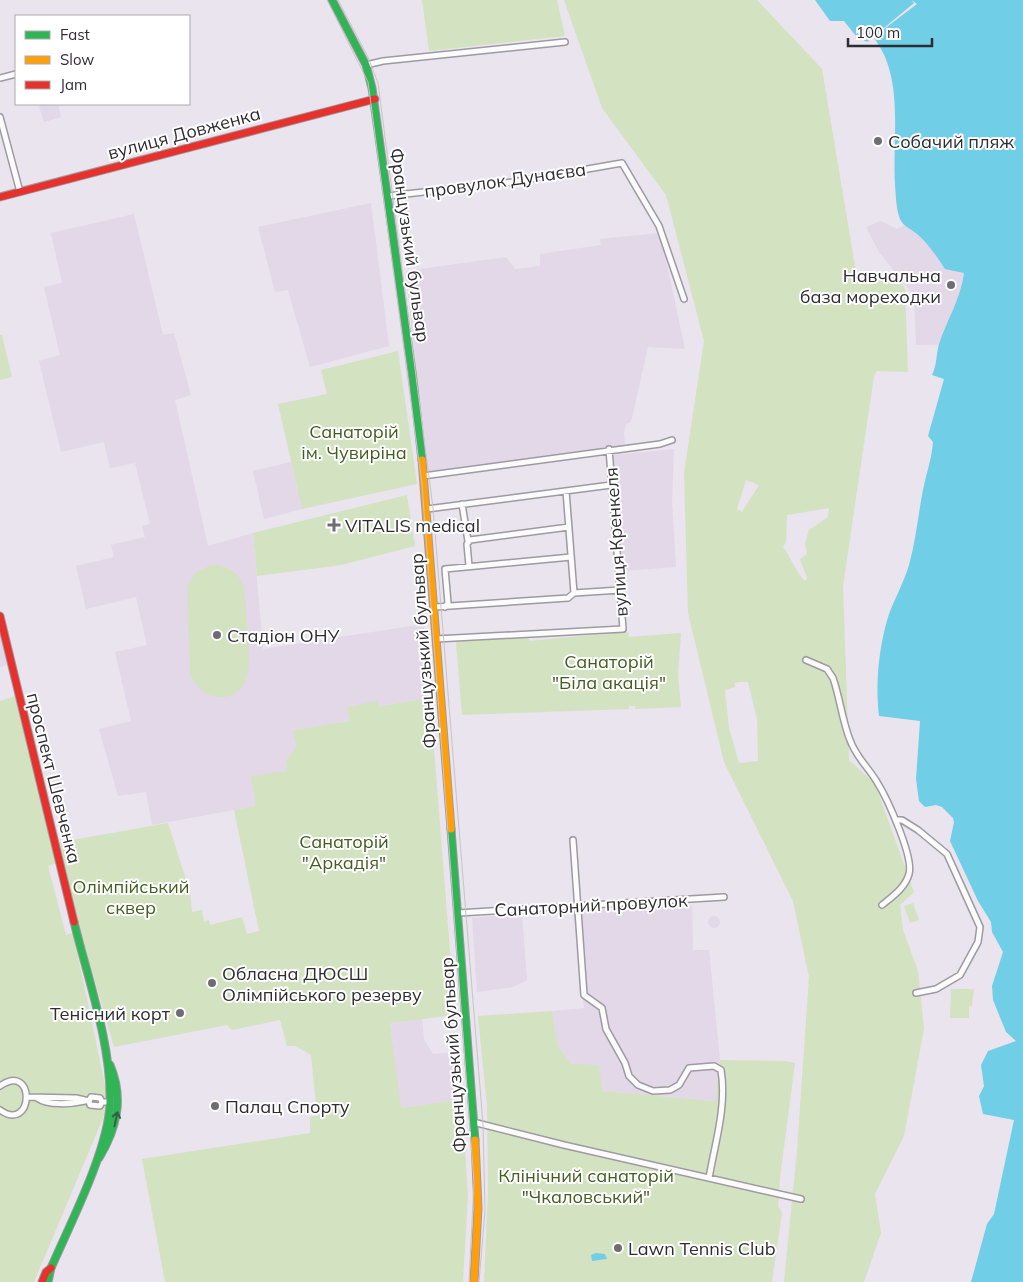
<svg xmlns="http://www.w3.org/2000/svg" width="1023" height="1282" font-family="Mulish,sans-serif">
  <rect width="100%" height="100%" fill="#e9e4ed"/>
  <path fill="#e2d8e8" d="M46,104H58L61,117L44,122L39,106Z
    M371,203L389,346L310,367L288,290L275,292L258,227Z
    M134,214L163,335L174,333L191,395L175,400L208,546L253,533L263,649L424,624L430,698L378,706L377,702L347,707L350,721L294,730L296,747L286,760L287,771L277,773L256,806L152,825L146,792L118,796L99,729L131,721L115,652L147,645L136,597L86,609L76,566L114,557L111,545L145,537L142,526L150,524L135,463L110,468L104,442L61,452L39,361L60,355L44,287L62,283L51,233Z
    M881,221L897,229L904,225L1000,274L980,344L916,345L914,296L879,252L866,227Z
    M660,233L685,349L648,347L631,422L626,424L624,433L625,446L425,474L406,271L506,257L515,269L540,266V254L601,245L600,239Z
    M674,449L672,503L676,567L621,571L613,455Z
    M291,462L302,509L264,519L253,471Z
    M0,619L11,664L0,667Z
    M692,906L693,950H709L720,1060L715,1101L602,1091L571,1064L558,1046L552,1011L584,1008L573,910Z
    M522,914L527,980L513,987L477,992L472,918Z
    M708 922a6 6 0 1 1 12 0a6 6 0 1 1-12 0Z
    M422,1019L424,1039L433,1054L459,1052L462,1099L400,1108L390,1023Z"/>
  <path fill="#d3e2c1" fill-rule="evenodd" d="M422,0H557L565,36L429,51Z
    M564,0H757L822,69L857,278L901,281L905,290L908,372L877,371L874,376L843,586L849,760L875,784L914,892L900,905L903,930L918,971L924,1029L904,1136L875,1194L881,1233L864,1282H784L797,1150L809,977L793,901L724,762L688,613L684,473L704,341L666,195L602,108ZM746,480L759,485L742,512L737,509ZM829,508L828,517L809,530L805,544L807,554L800,559L807,578L805,581C795,571 792,559 783,547L786,542L787,515ZM739,682H748L757,719L758,761L739,763L729,728L725,690L735,687V683Z
    M0,335H2L12,377L0,380Z
    M398,351L417,484L302,509L278,404L327,394L321,370Z
    M407,495L415,546L341,565L257,576L253,533Z
    M212,565C227,565 240,573 244,588C245,608 252,661 247,677C238,709 194,700 190,670L187,586L196,572Z
    M628,632L629,637L681,633L678,675L681,707L635,709V706H629V709L462,715L456,642L528,636L529,641Z
    M18,695L58,863L48,866L66,935L73,933L109,1104L34,1282H0V701Z
    M430,698L455,1015L390,1023L401,1108L462,1099L468,1197L463,1282H165L142,1159L310,1133V1117L320,1115L319,1105H316L311,1055L295,1046H287L280,1020L232,1030L227,1025L114,1047L55,843L168,823L190,892L192,912L202,910L204,921L209,920L210,925L242,917L247,934L259,931L234,810L256,806L251,776L287,771L286,760L296,747L293,730L350,721L347,707L377,701L379,706Z
    M913,903L919,920L910,923L904,906Z
    M951,989H974L972,1006H969V1018H950Z
    M552,1011L558,1046L571,1064L599,1065L602,1091L715,1101L720,1060L785,1061L795,1063L780,1178L778,1206L782,1213L772,1282H484L488,1191L487,1106L478,1016Z"/>
  <path fill="#71cee7" d="M815,0H1023V1282H971L987,1224L994,1214L1014,1120L983,1114L979,1096L984,1086L981,1065L988,1051L1016,1041L1006,1032L993,1000L992,986L1003,952L992,932L991,922L978,901L950,841L954,822L953,818L942,807L936,805L925,807L919,801L916,779L920,721L879,716C875,684 879,645 889,614C895,598 904,582 909,565C916,540 918,515 923,490C926,474 932,458 933,442L928,436L944,379L932,375C937,365 936,355 939,344C947,320 961,298 964,273L945,269C937,257 928,243 917,234C910,228 904,227 900,219C896,209 896,196 895,185C892,137 905,76 873,37L867,42L856,36L844,21H830Z
    M596,1253L605,1254L607,1259L592,1261L591,1255Z"/>
  <path fill="#e9e4ed" d="M912,0L917,4L867,42L914,3Z"/>
  <g fill="none" stroke-linecap="round" stroke-linejoin="round">
    <g stroke="#9e9aa1" stroke-width="8">
      <path id="street" d="M366,65L383,61L565,42
        M0,78L16,74
        M0,117L20,192
        M388,196L513,182L622,163L659,226L684,299
        M423,476L660,444L672,440
        M566,491L574,593
        M462,504L468,541
        M427,509L611,485
        M469,566L467,544L470,540L569,527
        M435,607L568,598L574,593L620,590
        M445,607L448,603L445,569L571,557
        M436,639L623,629L609,449
        M806,660L827,669L833,678C840,698 842,720 850,740C856,757 868,767 877,782C887,798 914,857 909,874C905,888 893,896 882,905
        M896,820H902L918,830L947,854L980,927L978,942L960,975L936,989L916,993
        M573,840L584,995L602,1008L606,1029L625,1063L629,1076L638,1085L653,1091L670,1090L679,1085L689,1068L714,1066L721,1070C727,1106 715,1143 709,1178
        M458,913L724,897
        M0,1086C36,1061 34,1134 0,1110
        M28,1097L76,1098L89,1101L90,1105L100,1106L102,1102H106
        M37,1098C48,1106 72,1104 85,1101
        M89,1101L91,1097L100,1098L102,1102
        M473,1122L564,1145L801,1199"/>
    </g>
    <g stroke="#9e9aa1" stroke-width="9">
      <path id="fast" d="M332,0L366,65L372,88L413,379L422,460
        M451,829L475,1140
        M99,1158C117,1128 124,1098 110,1065
        M48,1282L51,1268C70,1224 108,1151 110,1104C112,1046 88,979 74,922"/>
    </g>
    <g stroke="#9e9aa1" stroke-width="9">
      <path id="slow" d="M422,460L451,829
        M474,1282L478,1208L475,1140"/>
    </g>
    <g stroke="#9e9aa1" stroke-width="9">
      <path id="jam" d="M0,197L375,99
        M0,616L74,922
        M42,1282L46,1272L51,1268"/>
    </g>
    <use href="#street" stroke="#fcfbfc" stroke-width="5"/>
    <use href="#fast" stroke="#30b455" stroke-width="7"/>
    <use href="#slow" stroke="#ff9f0a" stroke-width="7"/>
    <use href="#jam" stroke="#e5322d" stroke-width="7"/>
    <path stroke="#c7c5c8" stroke-width="1" d="M327,0L368,82L422,484L474,1182L469,1282
      M338,0L368,57L378,83L433,508L483,1124L485,1211L479,1282"/>
  </g>
  <defs><path id="oneway-shaft" d="M-6 0H5M1.5-3L5.5 0L1.5 3" fill="none" stroke-width="1.6" stroke-linecap="round" stroke-linejoin="round" transform="scale(1.25)"/></defs>
  <use stroke="#2f6240" href="#oneway-shaft" transform="translate(116 1119) rotate(-78)"/>
  <g fill="#706c73" stroke="#fff" stroke-width="2">
    <circle cx="878" cy="141" r="5"/>
    <circle cx="951" cy="285" r="5"/>
    <path d="M331.5 517.5h5v5h5v5h-5v5h-5v-5h-5v-5h5z"/>
    <circle cx="217" cy="635" r="5"/>
    <circle cx="212" cy="983" r="5"/>
    <circle cx="180" cy="1013" r="5"/>
    <circle cx="215" cy="1106" r="5"/>
    <circle cx="618" cy="1248" r="5"/>
  </g>
  <g text-anchor="middle" dominant-baseline="central" stroke-width="4" stroke-linejoin="round" paint-order="stroke">
    <g font-size="18" fill="#2f2c32" stroke="#fff">
      <text transform="translate(184 133) rotate(-15)">вулиця Довженка</text>
      <text transform="translate(505 180) rotate(-8)">провулок Дунаєва</text>
      <text transform="translate(410 245) rotate(82)">Французький бульвар</text>
      <text transform="translate(616 542) rotate(-94)">вулиця Кренкеля</text>
      <text transform="translate(423 651) rotate(-94)">Французький бульвар</text>
      <text transform="translate(54 778) rotate(76)">проспект Шевченка</text>
      <text transform="translate(591 905) rotate(-3)">Санаторний провулок</text>
      <text transform="translate(453 1055) rotate(-94)">Французький бульвар</text>
    </g>
    <g font-size="18" fill="#2f2c32" stroke="#fff" text-anchor="start">
      <text x="888" y="141">Собачий пляж</text>
      <text x="941" y="275" text-anchor="end">Навчальна<tspan x="941" dy="21">база мореходки</tspan></text>
      <text x="345" y="525">VITALIS medical</text>
      <text x="227" y="635">Стадіон ОНУ</text>
      <text x="222" y="973">Обласна ДЮСШ<tspan x="222" dy="21">Олімпійського резерву</tspan></text>
      <text x="170" y="1013" text-anchor="end">Тенісний корт</text>
      <text x="225" y="1106">Палац Спорту</text>
      <text x="628" y="1248">Lawn Tennis Club</text>
    </g>
    <g font-size="18" fill="#445d21" stroke="#fff">
      <text x="354" y="431">Санаторій<tspan x="354" dy="21">ім. Чувиріна</tspan></text>
      <text x="609" y="661">Санаторій<tspan x="609" dy="21">"Біла акація"</tspan></text>
      <text x="344" y="841">Санаторій<tspan x="344" dy="21">"Аркадія"</tspan></text>
      <text x="131" y="886">Олімпійський<tspan x="131" dy="21">сквер</tspan></text>
      <text x="586" y="1175">Клінічний санаторій<tspan x="586" dy="21">"Чкаловський"</tspan></text>
    </g>
  </g>
  <rect x="15" y="15" width="175" height="90" fill="#ffffff" stroke="#acabad"/>
  <rect x="25" y="31" width="25" height="8" fill="#30b455" stroke="#acabad"/>
  <text x="60" y="40" font-size="15" fill="#2f2c32">Fast</text>
  <rect x="25" y="56" width="25" height="8" fill="#ff9f0a" stroke="#acabad"/>
  <text x="60" y="65" font-size="15" fill="#2f2c32">Slow</text>
  <rect x="25" y="81" width="25" height="8" fill="#e5322d" stroke="#acabad"/>
  <text x="60" y="90" font-size="15" fill="#2f2c32">Jam</text>
  <path d="M848 38v8h84v-8" fill="none" stroke="#2f2c32" stroke-width="2.5"/>
  <text x="856" y="38" font-size="15" fill="#2f2c32" stroke="#ffffff" stroke-width="4" paint-order="stroke">100 m</text>
</svg>
